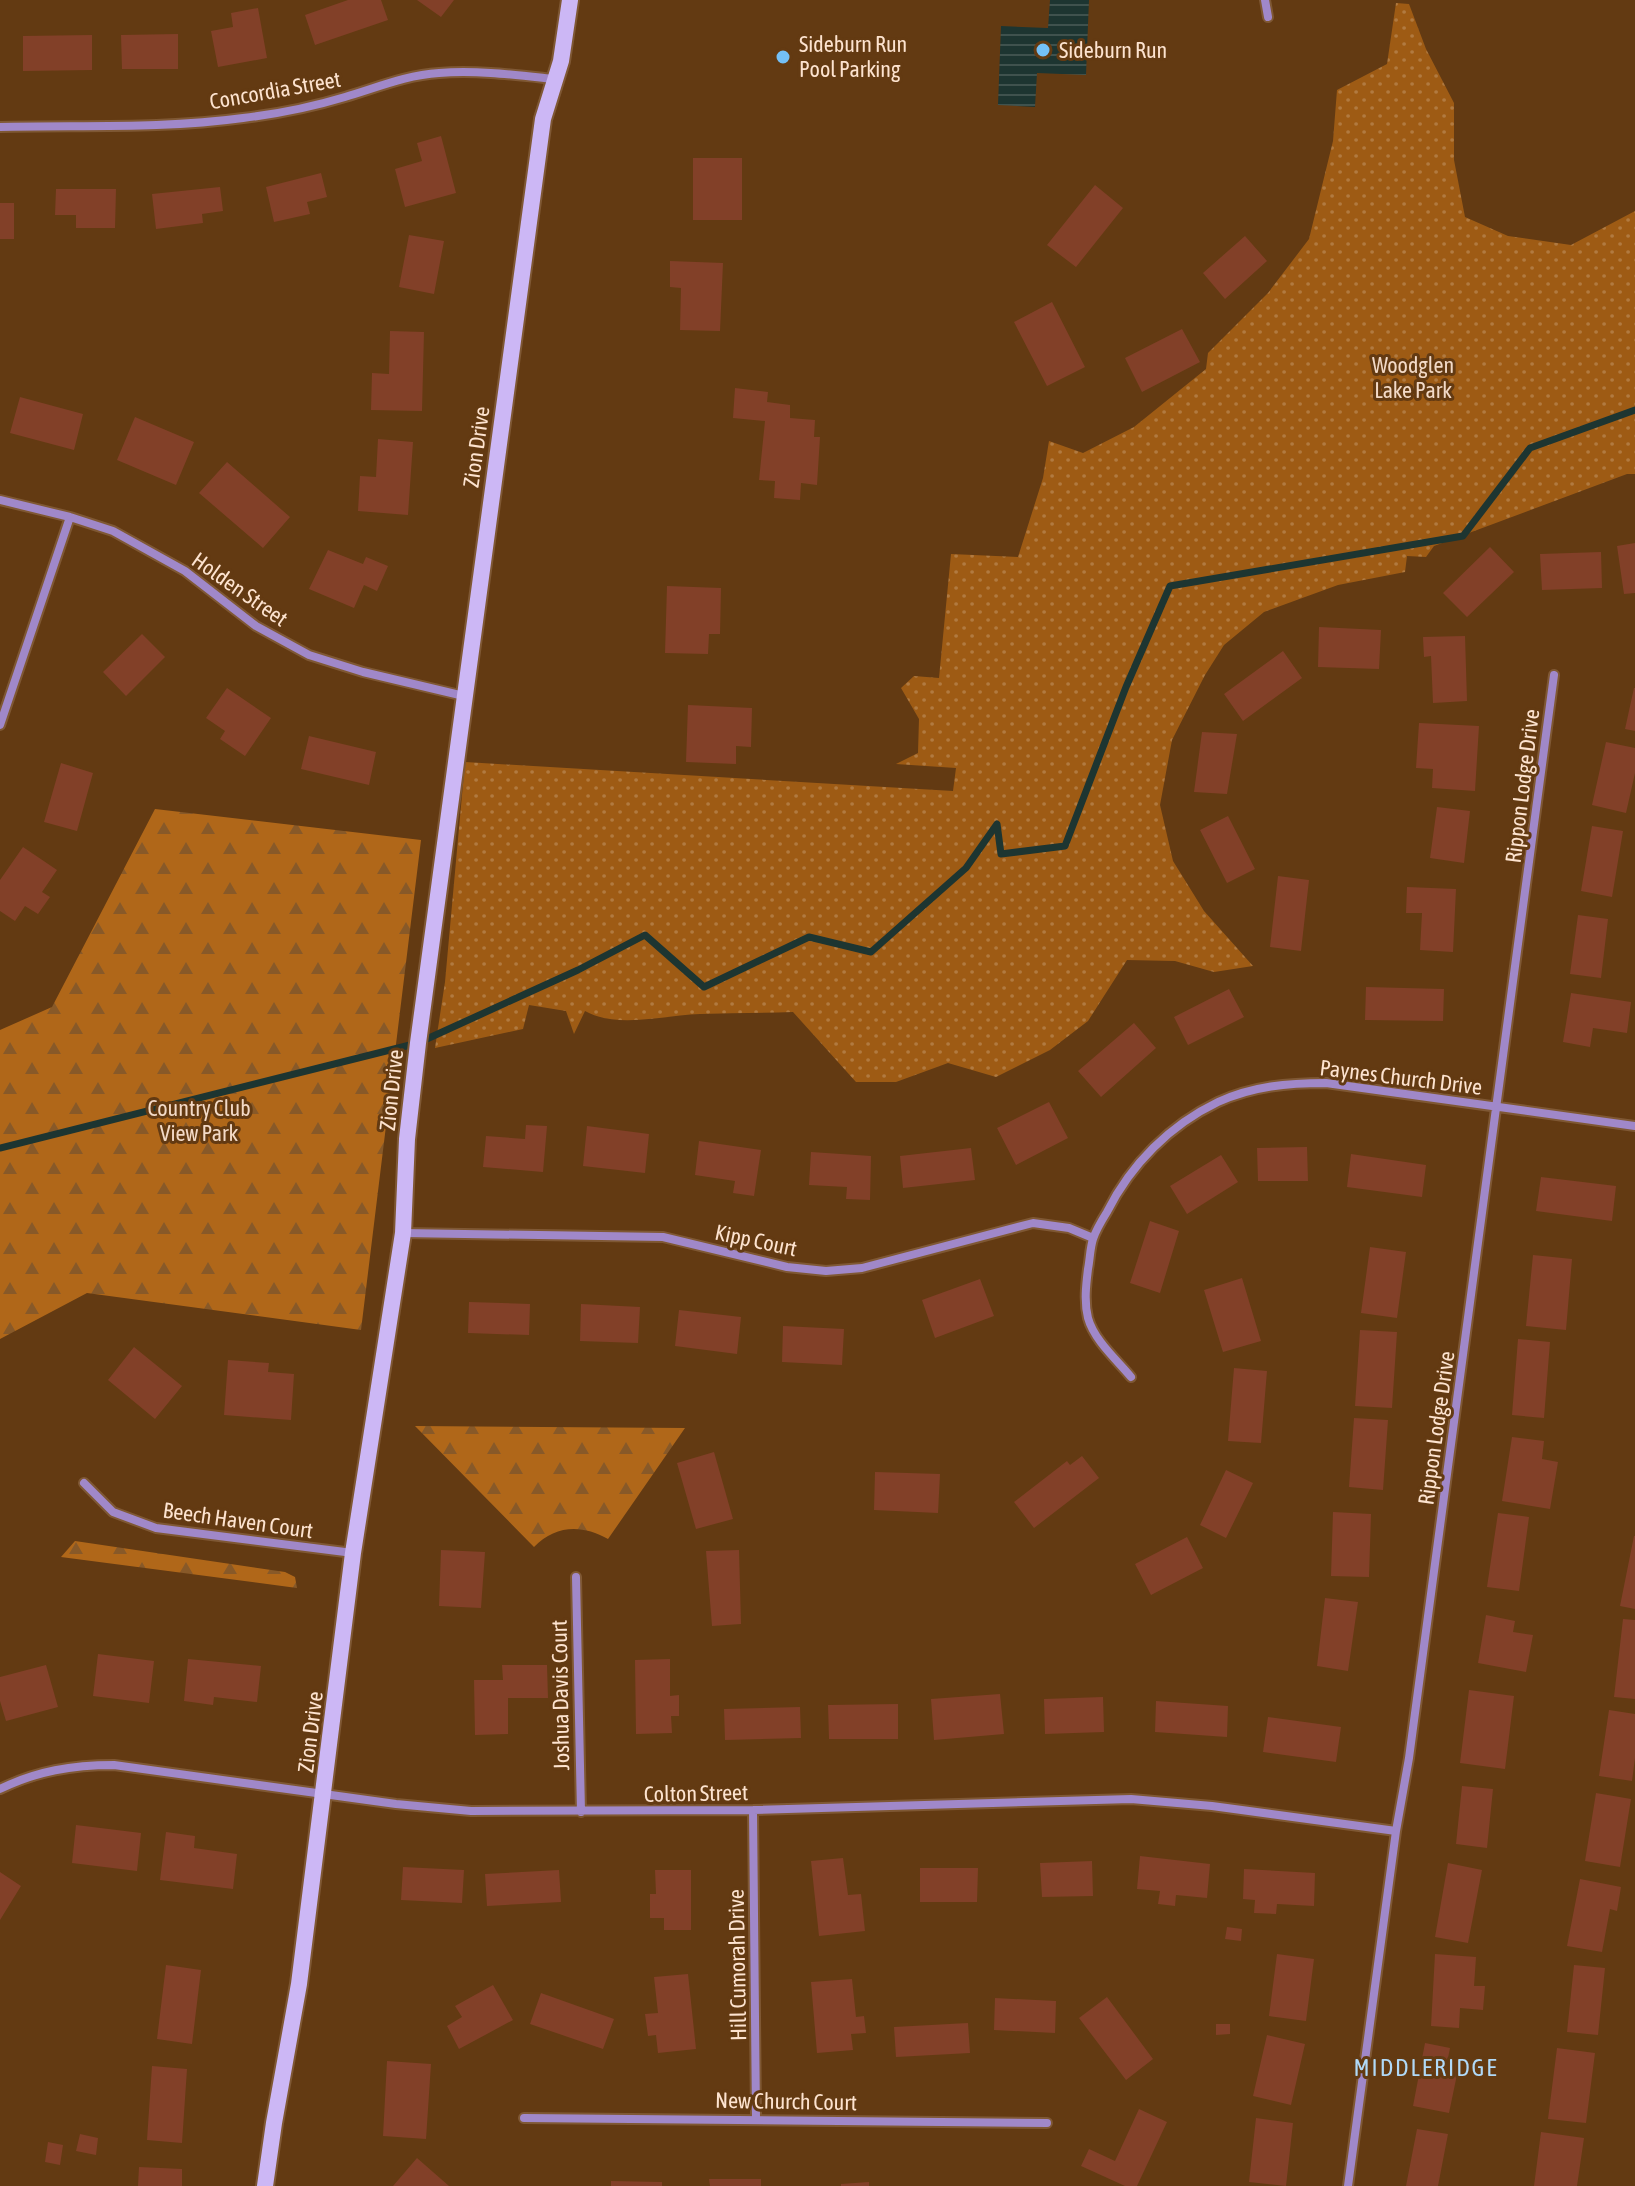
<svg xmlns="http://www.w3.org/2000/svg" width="1635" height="2186" font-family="'Asap Condensed',sans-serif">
  <defs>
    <pattern id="green-dots" width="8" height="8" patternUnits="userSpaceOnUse" patternTransform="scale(2)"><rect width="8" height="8" fill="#9e5b14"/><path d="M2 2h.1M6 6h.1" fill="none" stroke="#b17a40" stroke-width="1.8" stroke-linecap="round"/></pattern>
    <pattern id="forest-firs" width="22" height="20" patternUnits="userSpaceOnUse" patternTransform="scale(2)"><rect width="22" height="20" fill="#b06719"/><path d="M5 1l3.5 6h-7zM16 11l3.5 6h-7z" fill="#885928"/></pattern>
    <pattern id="water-rules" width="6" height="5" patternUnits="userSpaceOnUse" patternTransform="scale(2)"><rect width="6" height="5" fill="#1d3531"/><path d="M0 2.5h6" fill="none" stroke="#3f524e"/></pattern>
  </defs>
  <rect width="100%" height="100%" fill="#633a12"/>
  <path fill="url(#green-dots)" d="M1396,3L1409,4L1426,49L1454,103V160L1465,217L1508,236L1571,245L1635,211V474H1627L1434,546L1426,557L1407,556L1405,572L1338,585L1264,612L1224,645L1205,675L1172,740L1160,805L1173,861L1204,911L1253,966L1214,972L1175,961L1127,960L1088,1021L1050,1050L996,1077L948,1063L896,1082H856L793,1012C762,1013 731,1013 700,1014C665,1015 617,1029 585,1011L574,1034L566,1011L529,1005L523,1029L435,1048L445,982L465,762L953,791L956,768L896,764L918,753L919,719L901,688L914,676L939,678L951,554L1018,557L1043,478L1049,441L1083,453L1134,427L1206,369L1208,353L1268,293L1309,239L1333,141L1337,90L1387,64Z"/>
  <path fill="url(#forest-firs)" d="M155,809L421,840L361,1330L87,1293L0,1339V1030L52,1007Z
    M415,1426L685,1428L608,1539C582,1524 555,1525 534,1547Z
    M75,1541L285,1572L295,1577L297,1588L61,1557Z"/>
  <path fill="url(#water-rules)" d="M1050,0H1089L1086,75L1037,73L1035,107L998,105L1001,26L1048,28Z"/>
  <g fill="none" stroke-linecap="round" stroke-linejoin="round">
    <path stroke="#1d3531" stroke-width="7" d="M0,1148L418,1043L578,970L645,935L704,987L809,937L871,952L966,868L997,824L1001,854L1065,846L1126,687L1170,586L1463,536L1530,448L1635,410"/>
  </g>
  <path fill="#824028" d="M348,0H381L388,20L315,45L305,15Z
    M417,0H454L441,17Z
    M258,8L267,58L218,67L211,31L233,27L231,13Z
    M178,34V69H122L121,35Z
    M92,35V70L23,71V36Z
    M441,136L456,193L405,207L395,169L422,161L417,143Z
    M693,158H742V220H693Z
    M321,173L327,197L307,202L310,214L274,222L266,187Z
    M1095,185L1123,208L1076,267L1047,245Z
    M220,187L223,211L202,214L203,223L156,229L152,194Z
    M56,189H116L115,228H76V215H55Z
    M0,203H14V239H0Z
    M409,235L444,241L434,294L399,287Z
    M1245,236L1267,261L1225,299L1203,273Z
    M670,261L723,263L720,331L680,330L681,288L670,287Z
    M1052,302L1085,367L1047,386L1014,322Z
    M1182,329L1200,362L1142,392L1125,358Z
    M390,331L424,332L422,411L371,410L372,373L389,374Z
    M735,388L768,392L767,402L790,405V418L815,420L814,437H820L817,485L801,483L800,500L774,498L775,481L759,480L765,421L733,418Z
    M20,397L83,414L74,450L10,433Z
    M135,417L194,442L176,485L117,460Z
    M378,439L413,442L408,515L358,511L360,476L376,477Z
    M227,462L290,517L263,548L199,493Z
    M1635,543V593L1624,594L1617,546Z
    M1490,547L1514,572L1467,617L1443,593Z
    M328,550L363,564L366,557L388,566L377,591L364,585L354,608L309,589Z
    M1601,552L1602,588L1542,590L1540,554Z
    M667,586L721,588L720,634H709L708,654L665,653Z
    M1319,627L1381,630L1379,669L1318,667Z
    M142,634L165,657L126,696L103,672Z
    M1465,636L1467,701L1433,703L1431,656L1424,657L1423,637Z
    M1283,651L1302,678L1243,721L1224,694Z
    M227,688L271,718L245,756L220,739L225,731L206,718Z
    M1634,688H1635V731L1625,729Z
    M688,705L752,708L751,747L736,746V764L686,762Z
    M1419,723L1479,726L1475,791L1432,788L1433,769L1416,768Z
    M1202,732L1237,734L1227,794L1194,792Z
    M309,736L376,752L369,785L301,769Z
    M1606,742L1635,748V773L1626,813L1592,805Z
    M61,763L93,773L77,831L44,822Z
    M1437,807L1470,811L1464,863L1430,858Z
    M1228,816L1255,869L1227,883L1200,830Z
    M1592,826L1623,831L1612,897L1581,891Z
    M23,847L57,870L42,892L50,897L38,914L25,906L15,921L0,911V880Z
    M1278,876L1309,880L1301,951L1270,947Z
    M1407,887L1456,889L1453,952L1420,950L1422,913H1406Z
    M1578,915L1608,919L1601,978L1570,974Z
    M1366,987L1444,989L1443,1021L1365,1020Z
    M1229,989L1244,1017L1188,1045L1174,1017Z
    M1571,993L1631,1002L1627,1033L1593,1028L1590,1047L1563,1042Z
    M1134,1023L1156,1048L1101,1097L1078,1071Z
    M1049,1102L1068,1138L1016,1165L997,1128Z
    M526,1125L547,1126L543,1172L483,1167L486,1136L525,1139Z
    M587,1126L649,1134L645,1173L583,1166Z
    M699,1141L761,1150L754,1196L733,1193L735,1181L695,1175Z
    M1307,1147L1308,1181H1258L1257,1148Z
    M971,1148L975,1180L903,1188L900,1156Z
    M811,1152L871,1156L870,1200L846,1199L847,1187L809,1185Z
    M1351,1154L1426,1165L1422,1197L1347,1187Z
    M1221,1155L1238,1182L1187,1214L1170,1186Z
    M1541,1177L1616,1186L1612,1221L1536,1211Z
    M1150,1221L1179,1231L1160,1293L1130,1283Z
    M1370,1247L1406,1252L1397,1318L1361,1313Z
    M1533,1255L1572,1259L1566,1330L1526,1326Z
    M1242,1278L1261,1341L1223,1352L1204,1290Z
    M980,1279L994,1316L935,1338L922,1300Z
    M469,1302L530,1304L529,1335L468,1333Z
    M581,1304L640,1307L638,1343L580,1341Z
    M679,1310L741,1317L737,1354L675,1346Z
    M783,1326L844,1329L842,1365L782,1362Z
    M1360,1330L1397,1332L1392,1408L1355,1406Z
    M1518,1339L1550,1342L1544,1418L1512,1415Z
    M134,1347L182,1386L155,1419L108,1380Z
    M228,1360L269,1363L268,1372L294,1374L291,1420L224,1415Z
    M1234,1368L1267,1371L1261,1443L1228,1441Z
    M1354,1418L1388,1420L1383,1490L1349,1487Z
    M1512,1437L1544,1441L1542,1459L1558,1462L1550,1509L1502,1501Z
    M714,1452L733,1519L696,1529L677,1463Z
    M1082,1456L1099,1478L1034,1528L1014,1502L1067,1461L1070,1465Z
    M1226,1470L1253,1483L1226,1538L1200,1525Z
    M875,1472L940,1474L938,1513L874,1510Z
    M1333,1512L1371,1514L1369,1577L1331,1576Z
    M1498,1513L1529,1517L1519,1591L1487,1587Z
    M1634,1536H1635V1609L1620,1606Z
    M1187,1537L1203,1568L1151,1595L1135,1564Z
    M441,1550L485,1552L481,1608L439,1606Z
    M739,1550L741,1624L712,1626L706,1551Z
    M1325,1598L1358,1602L1348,1671L1317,1666Z
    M1486,1615L1515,1621L1513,1632L1533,1635L1526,1672L1478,1663Z
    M1623,1619L1635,1620V1699L1614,1697Z
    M98,1654L154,1661L149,1703L93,1696Z
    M188,1659L261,1666L257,1702L214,1697L213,1705L184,1701Z
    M670,1659V1696L679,1695V1716H671L672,1733L636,1734L635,1660Z
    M46,1665L58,1707L6,1721L0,1701V1677Z
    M502,1665H547L548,1698H508V1734L475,1735L474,1680H503Z
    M1469,1690L1514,1696L1505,1769L1460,1763Z
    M1000,1694L1004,1734L934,1740L931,1699Z
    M1103,1697L1104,1732L1045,1734L1044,1699Z
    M1156,1701L1228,1706L1227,1737L1155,1732Z
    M898,1704V1739H829L828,1705Z
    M800,1707L801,1738L725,1740L724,1709Z
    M1609,1710L1635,1714V1758L1632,1781L1599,1776Z
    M1268,1717L1341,1727L1336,1762L1263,1752Z
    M1462,1786L1493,1789L1487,1848L1456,1844Z
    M1596,1793L1631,1799L1620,1867L1585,1861Z
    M76,1825L141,1833L137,1871L72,1863Z
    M166,1832L195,1836L194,1848L237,1854L233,1889L160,1880Z
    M1140,1856L1210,1864L1207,1898L1176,1895L1175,1906L1158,1904L1160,1891L1137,1889Z
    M843,1858L848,1895L861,1894L865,1931L819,1936L811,1861Z
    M1092,1861L1093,1896L1042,1897L1040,1863Z
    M1448,1863L1482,1870L1468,1943L1435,1937Z
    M403,1867L464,1870L462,1903L401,1900Z
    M920,1868H978L977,1902H920Z
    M1244,1869L1315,1873L1314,1906L1277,1904L1276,1914L1254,1913L1255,1900L1243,1899Z
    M559,1870L561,1902L487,1906L485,1874Z
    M655,1870H691V1930H664V1918H650V1894H656Z
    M0,1872L21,1886L0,1920Z
    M1580,1879L1621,1887L1617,1911L1610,1909L1602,1952L1567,1946Z
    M1227,1927L1242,1929L1241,1941L1225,1939Z
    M1277,1954L1314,1959L1306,2021L1269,2016Z
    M1435,1954L1476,1957L1474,1986H1485L1483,2010L1460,2008L1459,2028L1431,2026Z
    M166,1965L201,1970L192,2044L157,2039Z
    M1574,1965L1605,1968L1598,2035L1567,2032Z
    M688,1974L696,2049L658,2053L656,2035L648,2036L645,2014L658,2013L654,1977Z
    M852,1979L856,2017L864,2016L866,2033L851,2034L853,2050L817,2053L811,1982Z
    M493,1985L513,2020L459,2049L447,2026L462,2017L455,2006Z
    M541,1993L614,2019L603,2049L530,2024Z
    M1107,1997L1153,2059L1126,2080L1079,2018Z
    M995,1998L1056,2001L1055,2033L994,2030Z
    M968,2023L970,2053L896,2057L894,2027Z
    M1216,2024H1230V2034L1216,2035Z
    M1267,2035L1305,2044L1291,2105L1253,2096Z
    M1425,2043L1450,2048L1447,2063L1459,2065L1449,2113L1413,2106Z
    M1557,2048L1595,2053L1586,2123L1548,2119Z
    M387,2061L431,2064L426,2139L383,2136Z
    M152,2066L187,2069L182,2143L147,2140Z
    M1139,2109L1167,2122L1137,2186H1125L1081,2166L1089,2149L1115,2161Z
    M1256,2118L1293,2123L1286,2186L1249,2182Z
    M1417,2129L1448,2134L1438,2186H1406Z
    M1541,2132L1584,2138L1577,2186H1534Z
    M80,2134L98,2138L96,2155L76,2151Z
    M48,2142L63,2145L60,2165L45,2162Z
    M417,2158L449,2186H393Z
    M139,2167L182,2169V2186H138Z
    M709,2179H761V2186H710Z
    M611,2181L662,2182V2186H611Z
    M869,2182V2186H841V2184Z"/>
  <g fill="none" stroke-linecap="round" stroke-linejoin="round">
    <g stroke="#7f5834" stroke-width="12">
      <path id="street" d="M1265,0L1268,17
        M0,127C81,125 163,129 243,118C277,114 312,107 345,97C376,88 406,75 439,73C477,70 516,75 554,79
        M0,500L70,517L113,531L185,571L256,626L309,655L363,672L464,696
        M0,725L70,517
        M403,1233L663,1237L787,1267L826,1271L862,1268L1033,1223L1069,1228L1093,1238
        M1131,1377C1117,1360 1094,1340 1088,1318C1084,1302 1086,1285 1088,1269C1090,1259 1090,1248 1093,1239C1096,1230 1102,1220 1107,1212C1131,1164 1170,1125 1218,1102C1253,1086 1288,1083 1326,1083L1635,1126
        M84,1483L113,1512L156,1528L353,1553
        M576,1577L581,1812
        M0,1789C37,1771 72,1765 114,1765L396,1804L471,1811L753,1810L1131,1799L1212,1806L1396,1831
        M753,1810L756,2119
        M524,2118L1047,2123
        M1348,2186L1396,1831L1409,1758L1554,675"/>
    </g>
    <g stroke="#7f5834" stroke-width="20">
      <path id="secondary" d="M265,2186L274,2123L299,1984L353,1553L403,1233L407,1139L418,1043L543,119L561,61L570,0"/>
    </g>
    <use href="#street" stroke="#a088c9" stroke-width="8"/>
    <use href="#secondary" stroke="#ccb7f5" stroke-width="16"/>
  </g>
  <g fill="#74c0f6" stroke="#633a12" stroke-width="3">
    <circle cx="1043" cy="50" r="8"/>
    <circle cx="783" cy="57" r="8"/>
  </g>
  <g text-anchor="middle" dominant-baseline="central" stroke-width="6" stroke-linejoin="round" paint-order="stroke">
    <g font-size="22" fill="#fde3cf" stroke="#633a12" text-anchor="start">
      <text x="799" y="44">Sideburn Run<tspan x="799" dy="25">Pool Parking</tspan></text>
      <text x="1059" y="50">Sideburn Run</text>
    </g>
    <g font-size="22" fill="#fde3cf" stroke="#633a12">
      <text transform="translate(275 90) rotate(-10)">Concordia Street</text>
      <text transform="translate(476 447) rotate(-82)">Zion Drive</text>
      <text transform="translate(240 589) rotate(35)">Holden Street</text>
      <text transform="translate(1522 786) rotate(-83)">Rippon Lodge Drive</text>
      <text transform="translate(1401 1077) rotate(7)">Paynes Church Drive</text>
      <text transform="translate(391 1090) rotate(-84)">Zion Drive</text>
      <text transform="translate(756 1240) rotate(12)">Kipp Court</text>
      <text transform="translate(1436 1428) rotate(-82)">Rippon Lodge Drive</text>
      <text transform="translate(238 1520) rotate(8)">Beech Haven Court</text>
      <text transform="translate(560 1695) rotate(-91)">Joshua Davis Court</text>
      <text transform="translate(310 1732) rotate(-83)">Zion Drive</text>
      <text transform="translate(696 1793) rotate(-1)">Colton Street</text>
      <text transform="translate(737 1965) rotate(-91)">Hill Cumorah Drive</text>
      <text transform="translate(786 2101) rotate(1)">New Church Court</text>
    </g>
    <g font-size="22" fill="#f3dac7" stroke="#633a12">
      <text x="1413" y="365">Woodglen<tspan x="1413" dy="25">Lake Park</tspan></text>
      <text x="199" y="1108">Country Club<tspan x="199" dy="25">View Park</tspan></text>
    </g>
    <g font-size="24" letter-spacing="2" fill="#b0d9f7" stroke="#633a12">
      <text x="1426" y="2067">MIDDLERIDGE</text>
    </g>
  </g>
</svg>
